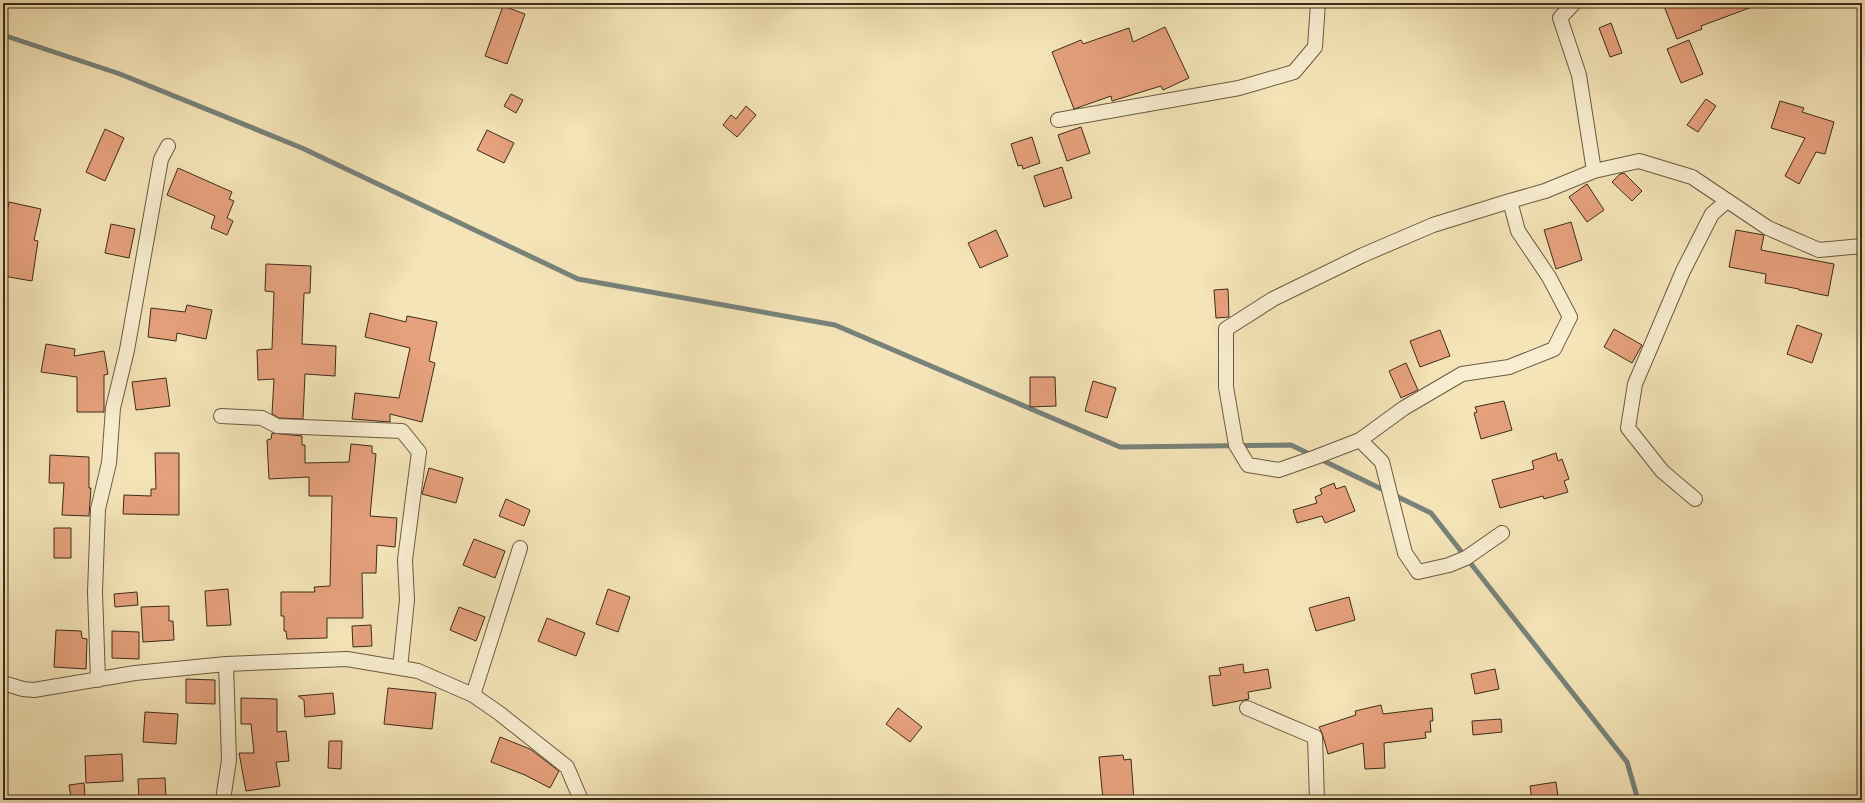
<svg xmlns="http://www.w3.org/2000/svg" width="1865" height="803" font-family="'IM FELL Double Pica',serif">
  <rect width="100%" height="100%" fill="#f4e4b7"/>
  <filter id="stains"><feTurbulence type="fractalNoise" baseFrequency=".005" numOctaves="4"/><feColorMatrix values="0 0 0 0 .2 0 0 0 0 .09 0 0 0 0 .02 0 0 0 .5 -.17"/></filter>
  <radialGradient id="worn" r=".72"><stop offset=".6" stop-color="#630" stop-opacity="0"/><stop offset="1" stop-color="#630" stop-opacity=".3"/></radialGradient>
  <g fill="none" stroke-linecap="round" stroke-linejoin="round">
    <path stroke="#78827a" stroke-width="5" d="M3,35L120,74L302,148L578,279L835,325L1120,447L1291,445L1431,513L1627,762L1638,800"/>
  </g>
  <path fill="#e6a17d" stroke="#3d2c1b" d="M1671,3H1759L1760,4L1701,26L1702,29L1677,39L1664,6Z
    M503,6L525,14L507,64L485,56Z
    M1611,23L1622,53L1610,57L1599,28Z
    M1165,27L1189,78L1163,90L1161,86L1112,101L1111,96L1074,109L1052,52L1081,40L1083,44L1129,28L1133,42Z
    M1689,40L1703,74L1681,83L1667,49Z
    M511,94L523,100L516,113L504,106Z
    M1706,99L1716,106L1698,132L1687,125Z
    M1780,101L1804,108L1802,112L1834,122L1825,154L1816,152L1799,184L1785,176L1805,138L1771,128Z
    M746,106L756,115L737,137L723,125L731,115L736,119Z
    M1081,127L1090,153L1067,161L1058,135Z
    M105,129L124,138L105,181L86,172Z
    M487,130L514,143L504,163L477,150Z
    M1032,137L1040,163L1023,169L1022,165L1018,166L1011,144Z
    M1062,167L1072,198L1044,207L1034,176Z
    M178,168L232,192L229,199L234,201L227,218L233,221L227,235L211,228L215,216L167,195Z
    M1624,173L1642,191L1632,201L1612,182L1620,174Z
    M1587,184L1604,210L1587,222L1569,197Z
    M9,202L41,209L34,240L38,241L32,281L3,276V256L7,231H3V210L7,211Z
    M1571,222L1582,260L1556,269L1544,230Z
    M111,224L135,229L129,258L105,253Z
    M996,230L1008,256L980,268L968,243Z
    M1736,230L1764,235L1761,250L1834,264L1828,296L1799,290V289L1765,283L1766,274L1729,267Z
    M266,264L311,266L310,293H304L302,344L336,346L335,376L305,374L303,419L279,418L272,414L274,379L258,380L257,350L272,349L274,292L265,291Z
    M1228,289L1229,317L1216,318L1214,290Z
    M187,305L212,310L206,339L177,333L176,341L148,337L151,308L185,312Z
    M370,313L406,322L407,316L437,322L429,361L435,363L422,422L390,414V422L352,419L355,393L399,398L410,348L365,337Z
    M1797,325L1822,334L1812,363L1787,354Z
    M1614,329L1642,345L1632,363L1604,347Z
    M1440,330L1450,356L1420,367L1410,341Z
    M46,344L75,349L74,356L104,351L108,374L104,375V412H77V377L41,372Z
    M1406,363L1418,390L1401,398L1389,371Z
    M1030,377H1055L1056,406L1030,407Z
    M166,378L170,406L136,410L132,382Z
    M1093,381L1116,388L1107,418L1085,411Z
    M1504,401L1512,430L1481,439L1474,413L1477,412L1475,407Z
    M272,433L302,436V445H305V463L349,462L351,444L372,446V453L376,454L370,516L397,518L395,547L377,545L376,573H362L363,618H327V638L287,639L286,631H284V616H281V592H315L314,587L330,586L332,496H309V477L269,479L267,440L271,439Z
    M155,453H179V515L123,514L124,495L151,496V489H156Z
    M1556,453L1558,461L1562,459L1569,479L1564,481L1568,492L1544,499L1543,496L1500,508L1492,480L1534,469L1532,461Z
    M50,455L89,457V488H91L89,516L62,515L64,483H49Z
    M429,468L463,478L456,503L422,494Z
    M1334,483L1336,489L1345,486L1355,511L1325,523L1322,516L1297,523L1293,510L1317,503L1315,497L1322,494L1320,489Z
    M506,499L530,510L524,526L499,516Z
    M54,528H71V558H54Z
    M474,539L505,551L495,578L463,565Z
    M228,589L231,625L207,626L205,591Z
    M608,589L630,597L618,632L596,624Z
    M137,592L138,605L115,607L114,594Z
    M1349,597L1355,620L1316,631L1309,608Z
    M169,606V621H173L174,640L143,642L141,607Z
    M459,607L485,617L476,641L450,630Z
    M547,618L585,633L576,656L538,641Z
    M371,625L372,646L353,647L352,626Z
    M56,630L81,631L82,638L87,639L86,669L54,667Z
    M112,631L139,632V659L112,658Z
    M1243,664L1244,673L1268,669L1271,688L1248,692L1249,699L1213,706L1209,676L1221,675L1219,668Z
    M1495,669L1499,689L1475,694L1471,674Z
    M186,679L215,680V704L186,703Z
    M388,688L436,693L432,729L384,724Z
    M333,693L335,714L305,717L304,700L298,696Z
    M241,698L277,699V732L286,731L289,761L276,762L280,786L246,791L239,753H254L251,724H241Z
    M1381,705L1383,714L1432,708L1433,721H1430L1431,732H1425L1426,738L1384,743L1385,768L1365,769L1363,743L1328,754L1322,733L1319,727L1356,715L1355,711Z
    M898,708L922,727L910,742L886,724Z
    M145,712L178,714L176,744L143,742Z
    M1501,719L1502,732L1473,735L1472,721Z
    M500,737L530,749L559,771L550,788L525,775L491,762Z
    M329,741H342L341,769L328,768Z
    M122,754L123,781L86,783L85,756Z
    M1123,755L1124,760L1131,759L1134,800H1103L1099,757Z
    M165,778L166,800H139L138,779Z
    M1556,782L1558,796L1532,800L1530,786Z
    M84,783L85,796L71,798L69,785Z"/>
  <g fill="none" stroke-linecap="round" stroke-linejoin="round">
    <g stroke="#6b5a42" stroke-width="16">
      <path id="street" d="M1574,3L1560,18L1579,75L1594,171L1639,161L1692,177L1768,228L1819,250L1862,246
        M1058,120L1239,88L1294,72L1315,47L1318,3
        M1510,201L1433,225L1363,255L1273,299L1226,329V387L1236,445L1248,465L1279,470L1316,457L1360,440L1404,408L1462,374L1509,367L1554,349L1570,317L1549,277L1518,231L1510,201L1545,191L1594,171
        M221,416L262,418L277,426L402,431L419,452L405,560L407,600L400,668
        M1360,440L1382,462L1405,553L1418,572L1449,565L1466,558L1502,533
        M1695,499L1662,471L1628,428L1635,384L1683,271L1712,214L1727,201
        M226,664L347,659L418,671L473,695L499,713L567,767L581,800
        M98,680L95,592L98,509L109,463L113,408L127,350L161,159L168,146
        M3,683L23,689L34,690L135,673L226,664L229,760L223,800
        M473,695L520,548
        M1247,708L1315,737L1317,800"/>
    </g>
    <use href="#street" stroke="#f8edd0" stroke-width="14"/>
  </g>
  <rect width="1865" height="803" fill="none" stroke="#f4e4b7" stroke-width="16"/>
  <rect x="4" y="4" width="1857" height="795" fill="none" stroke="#3d2c1b" stroke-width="2"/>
  <rect x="8" y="8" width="1849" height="787" fill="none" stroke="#3d2c1b"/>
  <rect width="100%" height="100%" filter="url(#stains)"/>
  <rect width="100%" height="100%" fill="url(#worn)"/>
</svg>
